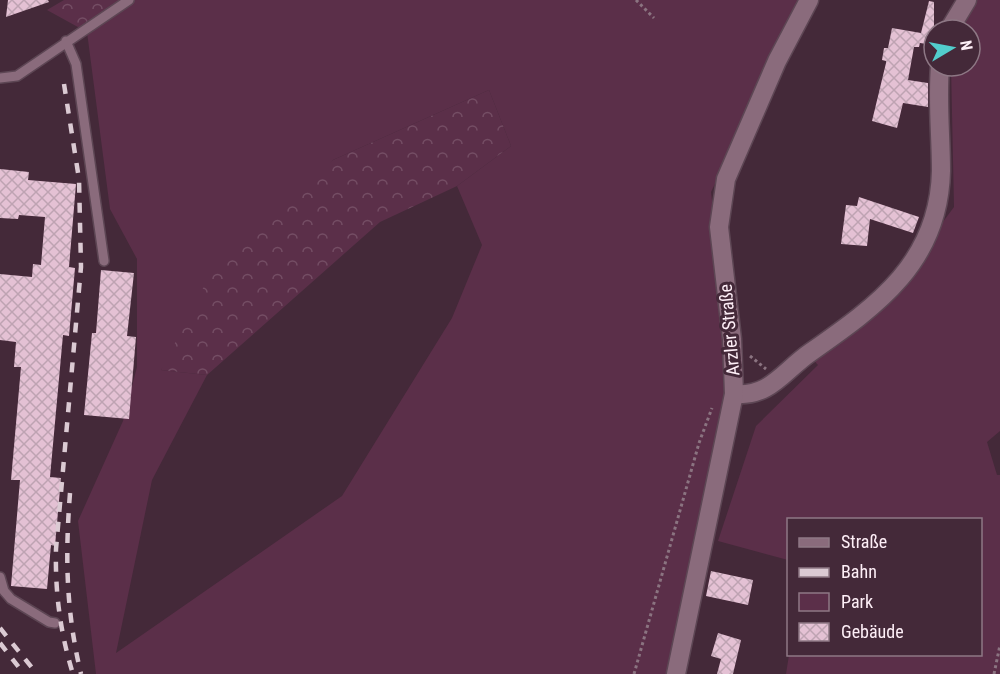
<svg xmlns="http://www.w3.org/2000/svg" width="1000" height="674" font-family="'Roboto Condensed',sans-serif">
  <defs>
    <pattern id="forest-crowns" width="20" height="18" patternUnits="userSpaceOnUse" patternTransform="scale(1.5)"><rect width="20" height="18" fill="#5b2f49"/><path d="M2 6a3 3 0 1 1 6 0M12 15a3 3 0 1 1 6 0" fill="none" stroke="#744d64"/></pattern>
    <pattern id="building-cross-hatch" width="8" height="8" patternUnits="userSpaceOnUse" patternTransform="scale(1.5)"><rect width="8" height="8" fill="#e4c1d4"/><path d="M0 0l8 8M0 8l8-8" fill="none" stroke="#bea3b2"/></pattern>
  </defs>
  <rect width="100%" height="100%" fill="#442939"/>
  <path fill="#5b2f49" fill-rule="evenodd" d="M135,0H804L711,192L734,394L669,674H96L78,521L123,421L137,367V259L110,209L87,32ZM489,90L511,146L457,186L482,245L452,318L342,496L116,653L152,480L207,375L161,370L333,160Z
    M974,0H1000V431L987,442L997,475H1000V674H786L789,655L980,654V520H788V560L718,541L756,426L818,365L808,354L896,285L954,207L951,66H970V30H956Z"/>
  <path fill="url(#forest-crowns)" d="M64,0H135L87,32L47,10Z
    M489,90L511,146L457,186L380,222L207,375L161,370L217,261L333,160Z"/>
  <path fill="url(#building-cross-hatch)" d="M8,0H48L49,2L6,17Z
    M929,1L934,2V45L920,43L919,47H914L908,80L928,83V107L903,103L897,128L872,121L886,63V61L882,60L884,48H888L892,28L921,33Z
    M0,169L29,172L28,180L76,184L69,267L75,268L69,336L63,335L50,477L61,478L55,546L51,545L47,589L11,586L20,480H11L21,367H14L16,342L0,340V274L32,277L33,264L41,265L45,217L19,215L18,219L0,218Z
    M859,197L919,217L913,233L870,219L867,246L841,244L846,205L857,206Z
    M101,270L134,273L127,336L136,337L129,419L84,415L92,333H96Z
    M711,571L753,580L748,605L706,596Z
    M718,633L741,640L733,674H717L721,659L711,656Z"/>
  <g fill="none" stroke-linecap="round" stroke-linejoin="round">
    <g stroke="#5d4654" stroke-width="12">
      <path id="lane" d="M66,41L76,64L104,261
        M0,78L17,76L129,0
        M0,577L4,591L11,599L49,622L55,623"/>
    </g>
    <g stroke="#5d4654" stroke-width="21">
      <path id="street" d="M949,30L967,0
        M734,394C771,397 783,371 811,352C878,305 939,262 941,171C941,136 937,101 940,66"/>
    </g>
    <g stroke="#5d4654" stroke-width="21">
      <path id="secondary" d="M676,674L734,394L732,339L719,227L726,179L777,61L809,0"/>
    </g>
    <path stroke="#8b7481" stroke-width="3" stroke-dasharray="3 3" stroke-linecap="butt" d="M636,0L654,18
      M750,356L766,369
      M634,674L699,443L712,408
      M994,674L1000,645"/>
    <use href="#lane" stroke="#8a6b7c" stroke-width="9"/>
    <use href="#street" stroke="#8a6b7c" stroke-width="18"/>
    <use href="#secondary" stroke="#8a6b7c" stroke-width="18"/>
    <path stroke="#dbcad3" stroke-width="4.5" stroke-dasharray="10 10" stroke-linecap="butt" d="M64,84L79,179L81,267L56,549C55,592 60,632 73,674
      M70,493C65,557 66,611 81,674
      M0,628L37,674
      M0,643L24,674"/>
  </g>
  <g text-anchor="middle" dominant-baseline="central" stroke-width="6" stroke-linejoin="round" paint-order="stroke">
    <g font-size="18" fill="#feeff7" stroke="#442939">
      <text transform="translate(729 330) rotate(-95)">Arzler Straße</text>
    </g>
  </g>
  <rect x="787" y="518" width="195" height="138" fill="#442939" stroke="#8e7885" stroke-width="1.5"/>
  <rect x="799" y="538" width="30" height="9" fill="#8a6b7c" stroke="#8e7885" stroke-width="1.5"/>
  <text x="841" y="548" font-size="18" fill="#feeff7">Straße</text>
  <rect x="799" y="568" width="30" height="9" fill="#dbcad3" stroke="#8e7885" stroke-width="1.5"/>
  <text x="841" y="578" font-size="18" fill="#feeff7">Bahn</text>
  <rect x="799" y="593" width="30" height="18" fill="#5b2f49" stroke="#8e7885" stroke-width="1.5"/>
  <text x="841" y="608" font-size="18" fill="#feeff7">Park</text>
  <rect x="799" y="623" width="30" height="18" fill="url(#building-cross-hatch)" stroke="#8e7885" stroke-width="1.5"/>
  <text x="841" y="638" font-size="18" fill="#feeff7">Gebäude</text>
  <g transform="translate(952 48) rotate(80)"><circle r="28" fill="#442939" stroke="#8e7885" stroke-width="1.5"/>
  <path d="M0-4.5L10 22L0 15L-10 22Z" fill="#52cdcc"/>
  <text y="-9" font-size="16" font-weight="bold" text-anchor="middle" fill="#feeff7">N</text>
  </g>
</svg>
